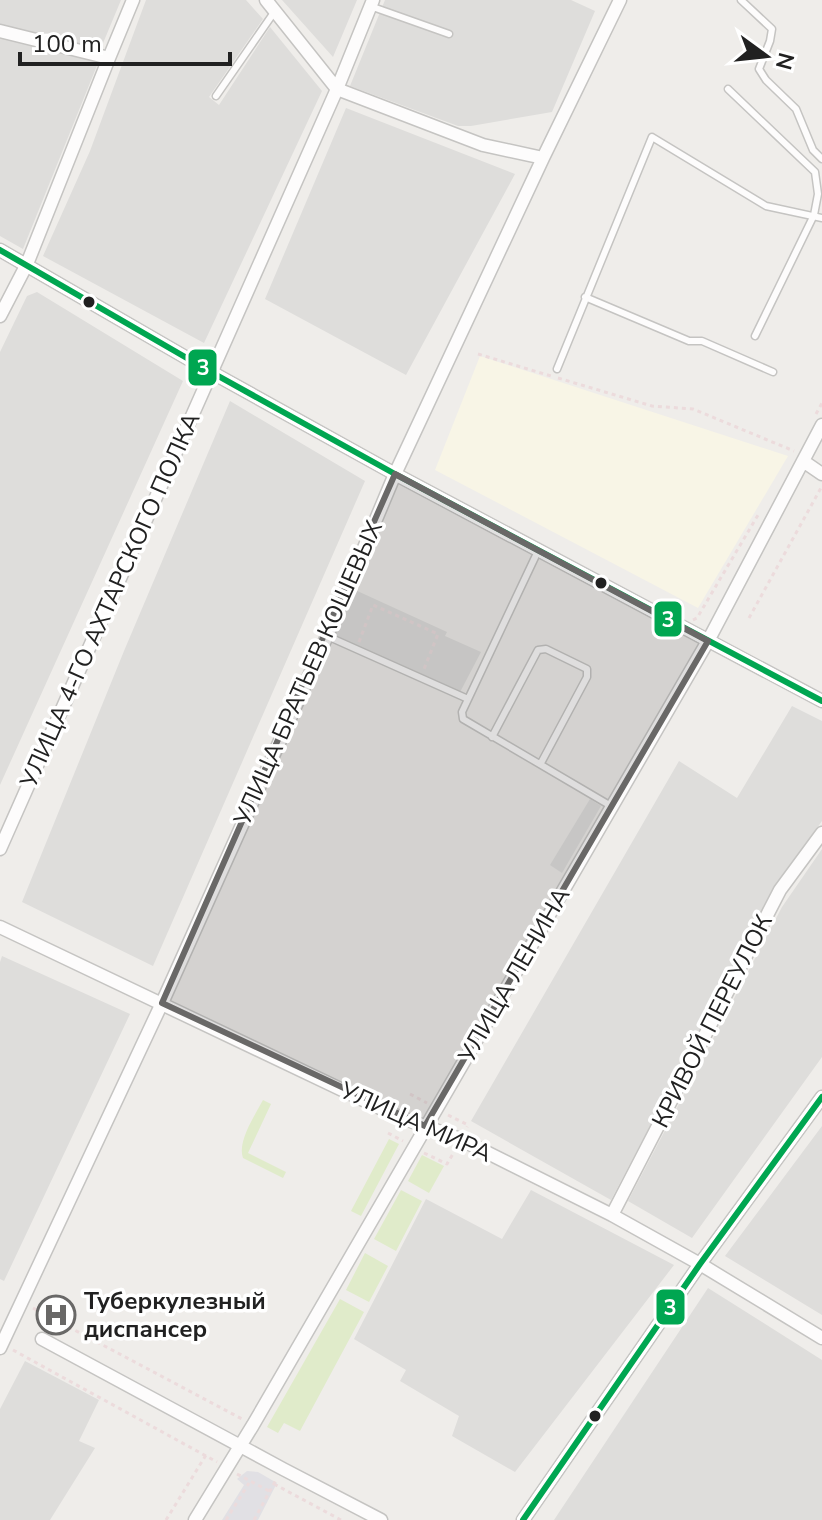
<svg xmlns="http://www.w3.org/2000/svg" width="822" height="1520" font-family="'Nunito Sans',sans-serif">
  <rect width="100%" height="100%" fill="#efedea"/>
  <path fill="#dedddb" d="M0,0H121L101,48L14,29L0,24Z
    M146,0H246L263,19L209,97L219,105L270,27L322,91L204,343L43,256L90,151Z
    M282,0H357L333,57Z
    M385,0H571L595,11L552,112L471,126H458L350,86Z
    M0,34L100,58L23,249L0,236Z
    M346,108L515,174L406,375L265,299Z
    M37,292L183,381L0,785V352L27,296Z
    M230,401L365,481L153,966L22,902L124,651Z
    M353,589L447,632L445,636L481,652L458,696L332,639Z
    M792,706L822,721V821L778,882L611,1200L471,1121L679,761L737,798Z
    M822,849V1057L692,1238L628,1201L782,907Z
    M2,956L130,1014L4,1281L0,1279V962Z
    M822,1126V1315L725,1256Z
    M531,1190L674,1265L515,1472L452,1436L459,1416L400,1381L406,1370L354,1339L426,1199L502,1239Z
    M708,1288L822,1360V1520H554Z
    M25,1361L99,1400L79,1441L95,1448L50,1520H0V1409Z"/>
  <path fill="#f8f5e6" d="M480,356L788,456L698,608L435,470Z"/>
  <path fill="#e0ebca" d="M263,1100L271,1104L248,1153L286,1172L283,1178L243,1158C237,1142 255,1115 263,1100Z
    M389,1139L399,1144L361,1216L351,1211Z
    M422,1155L444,1166L429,1193L408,1181Z
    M401,1190L422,1201L396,1251L374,1239Z
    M365,1253L388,1266L369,1302L346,1290Z
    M340,1299L364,1312L300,1431L284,1423L278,1433L267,1427Z"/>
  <path fill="#dfdedd" d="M590,799L601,806L562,873L550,865Z"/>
  <path fill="#e1e0e4" d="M247,1471L258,1472L277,1483L258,1520H222L244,1485L237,1479Z"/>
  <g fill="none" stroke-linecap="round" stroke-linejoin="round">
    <g stroke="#c5c4c2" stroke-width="9">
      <path id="lane" d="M741,0L772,29L770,41L759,69L766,80L796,109L813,150L822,159
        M370,6L449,34
        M728,89L815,172L818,194L814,215L755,336
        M216,96L275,11
        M585,297L689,341H702L773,372
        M557,369L652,137L766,206L822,218
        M538,551L462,712L463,719L611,806
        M327,636L468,699
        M492,737L538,650L546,649L587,669V677L541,763"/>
    </g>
    <g stroke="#c5c4c2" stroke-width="15">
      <path id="street" d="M266,0L337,89L483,145L543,158
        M0,31L109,58
        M0,250L211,372L395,474L822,701
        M0,316L27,264L109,58L133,0
        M803,461L822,474
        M0,849L337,89L373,0
        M0,927L397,1116L460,1139L612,1215L700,1264L822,1338
        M612,1215L780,890L822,833
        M42,1339L283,1469L381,1520
        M0,1348L162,1003L327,636L395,474L543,158L620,0
        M195,1520L253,1425L708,641L822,425
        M523,1520L700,1264L822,1097"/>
    </g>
    <path stroke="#ecdbdc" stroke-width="3" stroke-dasharray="4 4" stroke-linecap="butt" d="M478,354L551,376
      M558,378L652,406L693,409L794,451
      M816,414L822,403
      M749,618L822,486
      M693,620L697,618L758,515
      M359,642L373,605L438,634L424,669
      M410,1094L427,1103
      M448,1115L468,1125L467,1127
      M388,1133L403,1141
      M424,1153L447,1164L454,1152
      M33,1308L242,1419
      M13,1350L217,1462
      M237,1474L269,1491
      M274,1484L341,1520
      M166,1520L206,1455
      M226,1520L249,1483
      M254,1520L277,1478"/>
    <use href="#lane" stroke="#fdfcfc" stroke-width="6"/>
    <use href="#street" stroke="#fdfcfc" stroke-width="12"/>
    <g stroke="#fff" stroke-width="12">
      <path id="bus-1" d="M0,250L211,372L395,474L822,701
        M523,1520L700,1264L822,1097"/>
    </g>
    <use href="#bus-1" stroke="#00a651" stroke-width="6"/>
  </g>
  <path fill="#696867" fill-opacity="0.2" stroke="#696867" stroke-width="6" stroke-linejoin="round" d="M395,474L708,641L425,1126L162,1003Z"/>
  <defs>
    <g id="hospital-ring" transform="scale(2)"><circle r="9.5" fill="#fff" stroke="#696867" stroke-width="1.5"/><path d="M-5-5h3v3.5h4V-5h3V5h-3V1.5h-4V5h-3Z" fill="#696867"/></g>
  </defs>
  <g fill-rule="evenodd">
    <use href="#hospital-ring" x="56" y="1315"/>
  </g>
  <g fill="#212121" stroke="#fff" stroke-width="3">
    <circle cx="89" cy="302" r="7"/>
    <circle cx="601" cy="583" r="7"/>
    <circle cx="595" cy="1416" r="7"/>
  </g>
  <g text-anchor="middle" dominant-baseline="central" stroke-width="7" stroke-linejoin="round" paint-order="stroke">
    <g font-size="24" fill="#212121" stroke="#fff">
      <text transform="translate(110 600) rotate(-66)">УЛИЦА 4-ГО АХТАРСКОГО ПОЛКА</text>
      <text transform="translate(308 673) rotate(-66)">УЛИЦА БРАТЬЕВ КОШЕВЫХ</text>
      <text transform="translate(514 975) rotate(-60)">УЛИЦА ЛЕНИНА</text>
      <text transform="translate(712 1021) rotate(-63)">КРИВОЙ ПЕРЕУЛОК</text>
      <text transform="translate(416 1122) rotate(24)">УЛИЦА МИРА</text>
    </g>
    <g font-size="24" font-weight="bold" fill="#212121" stroke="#fff" text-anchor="start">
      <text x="84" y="1301">Туберкулезный<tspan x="84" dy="28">диспансер</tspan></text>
    </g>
  </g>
  <g stroke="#fff" stroke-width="3">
    <rect x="187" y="348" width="31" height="39" rx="8" fill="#00a651"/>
    <rect x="653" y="600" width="30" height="38" rx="8" fill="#00a651"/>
    <rect x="655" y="1288" width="31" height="38" rx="8" fill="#00a651"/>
  </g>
  <g font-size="22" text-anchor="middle" font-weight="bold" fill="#fff">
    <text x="203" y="375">3</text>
    <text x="668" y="627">3</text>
    <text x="670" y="1315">3</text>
  </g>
  <g transform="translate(766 56) rotate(105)" stroke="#ffffff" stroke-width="6" paint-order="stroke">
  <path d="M0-6L14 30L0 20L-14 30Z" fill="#212121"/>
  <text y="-12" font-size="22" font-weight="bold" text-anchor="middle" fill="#212121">N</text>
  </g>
  <path d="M20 52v12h210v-12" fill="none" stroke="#212121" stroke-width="4"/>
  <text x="32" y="52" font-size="24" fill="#212121" stroke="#ffffff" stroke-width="6" paint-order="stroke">100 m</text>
</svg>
